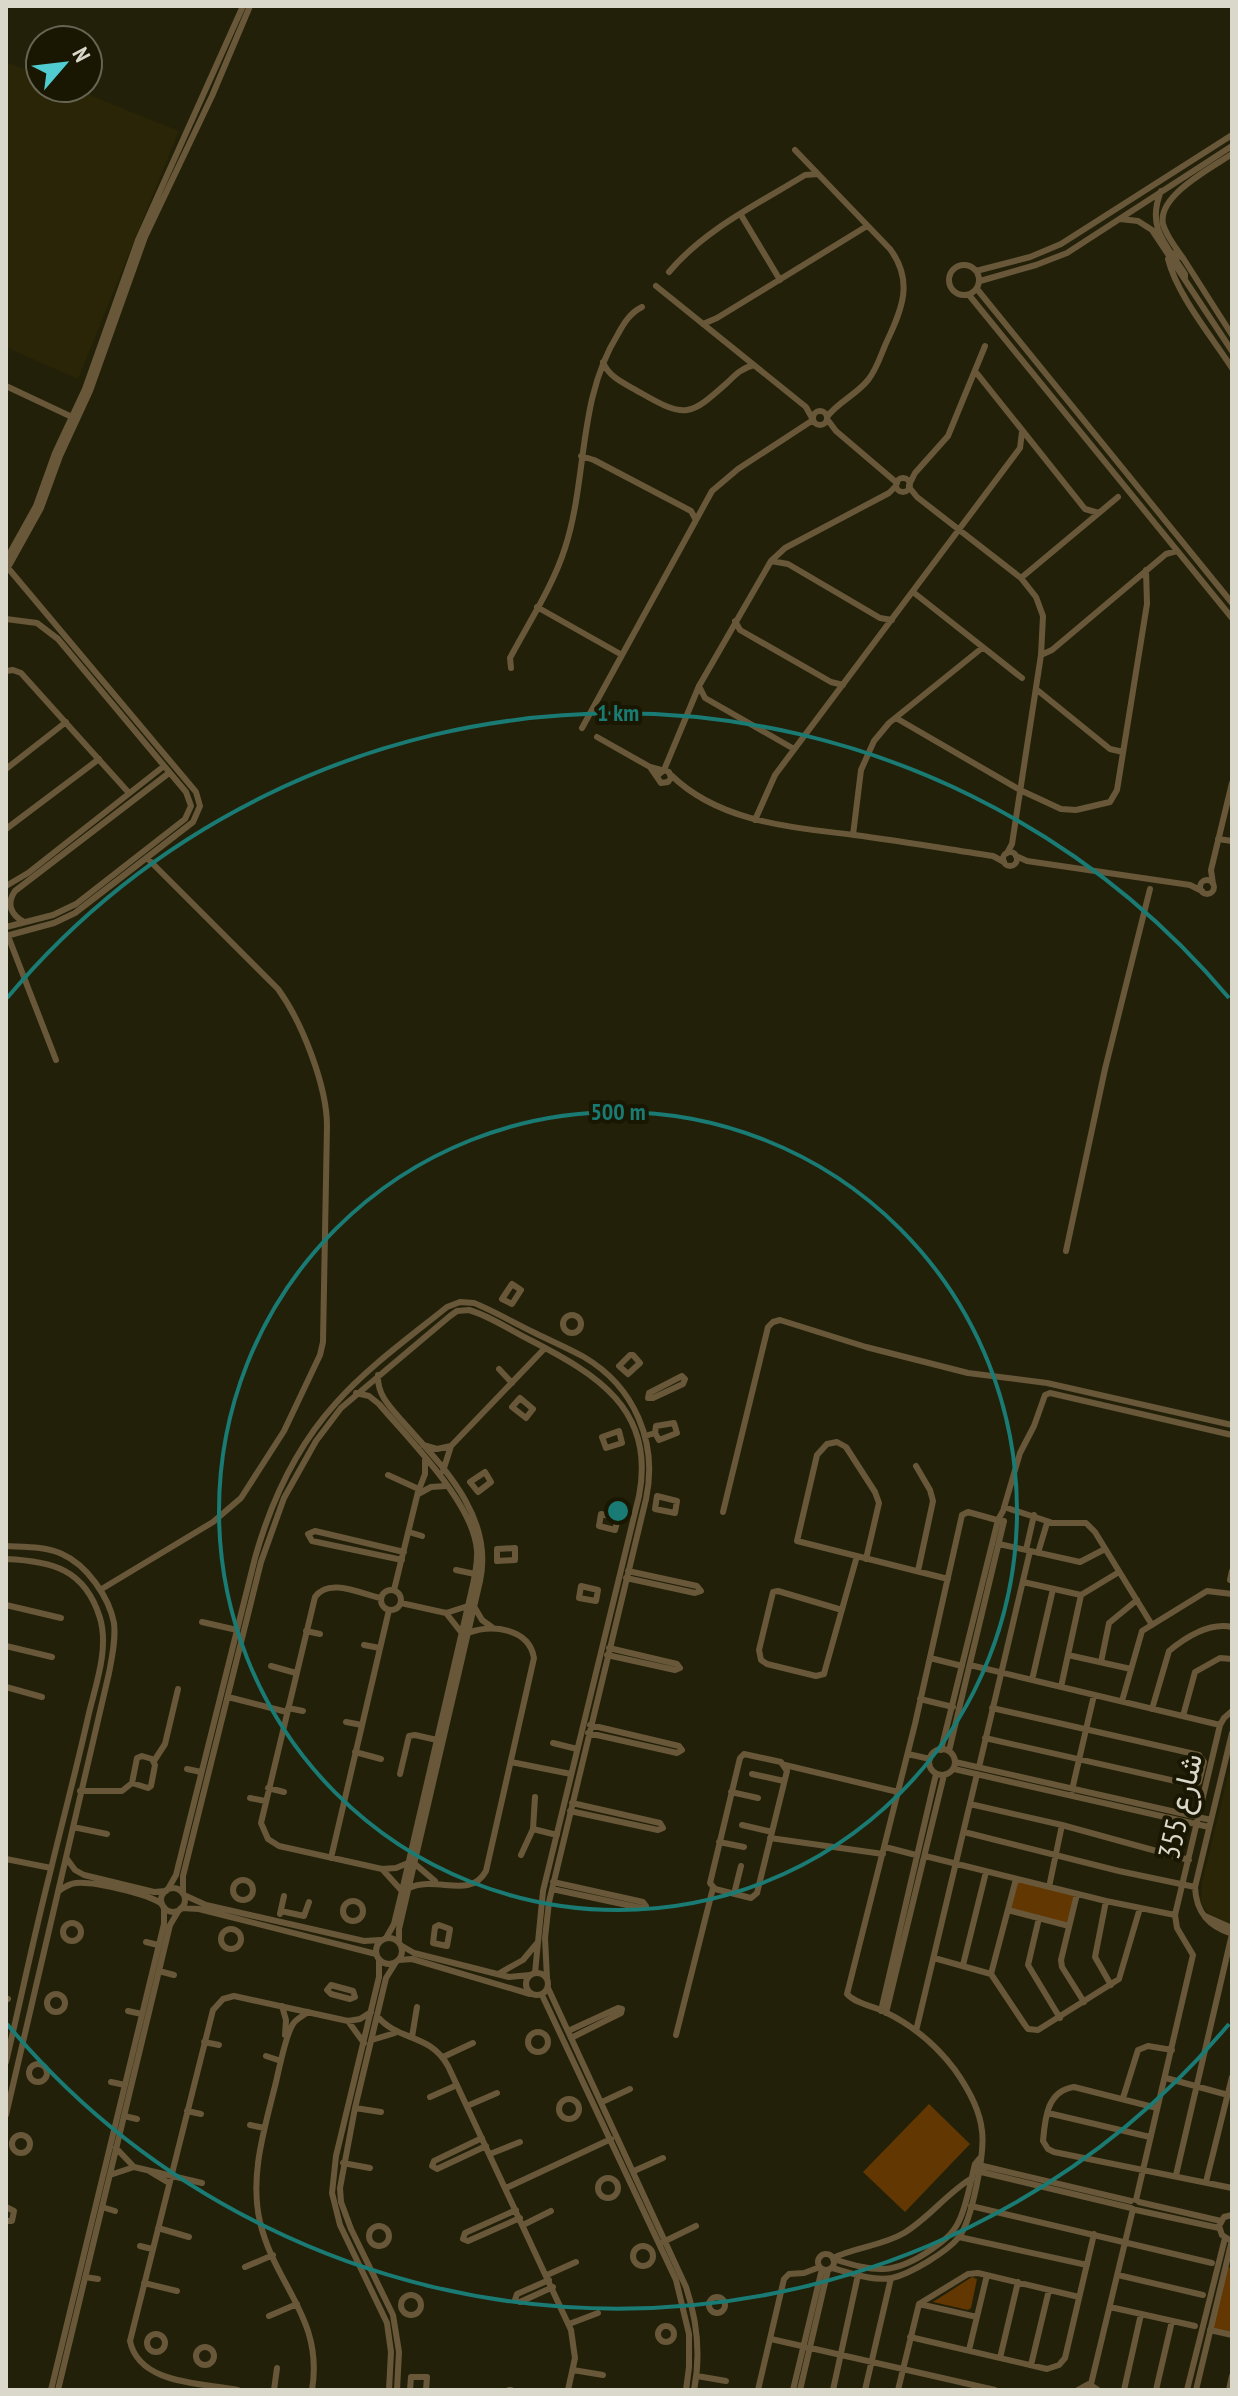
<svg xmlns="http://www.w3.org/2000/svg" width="1238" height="2396" font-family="'PT Sans Narrow',Vazirmatn,sans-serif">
  <rect width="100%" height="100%" fill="#232009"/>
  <path fill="#292506" d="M6,62L40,75V88H72L179,131L78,379L6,347Z
    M1232,1760V1924L1209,1914L1201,1903L1202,1883Z"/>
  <path fill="#623701" d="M1017,1881L1076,1895L1069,1928L1008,1913Z
    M929,2104L970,2144L905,2212L863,2172Z
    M1226,2267L1232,2268V2335L1210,2330Z
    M972,2277L977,2279L971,2308L968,2310L933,2302Z"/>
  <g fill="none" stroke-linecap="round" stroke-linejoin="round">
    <path stroke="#685839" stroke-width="6" d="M795,150L890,249C914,281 902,309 887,341C881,354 877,369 868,380C856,395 838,402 827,417
      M1161,191C1146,228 1166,244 1185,274V277
      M741,215L780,280
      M1120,219L1138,221L1152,230L1232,351
      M1172,253L1183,258L1232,335
      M1183,258C1176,248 1166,236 1163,224C1157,196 1211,168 1232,154
      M1168,259C1177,295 1212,337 1232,368
      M949 280a15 15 0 1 1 30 0a15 15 0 1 1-30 0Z
      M976,271L1030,257L1061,244L1232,135
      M669,272C705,229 758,204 805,175L818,174
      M980,281L1036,265L1067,253L1232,146
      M656,286L806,407L812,418
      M977,289L1232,603
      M969,295L1232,618
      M703,324L717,318L867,226
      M603,362C609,378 626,384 641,393C686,419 690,416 728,382C736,374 742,368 754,365
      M975,371L1085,509L1099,513
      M6,386L72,417
      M813 418a7 7 0 1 1 14 0a7 7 0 1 1-14 0Z
      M827,419L836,431L897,483
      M581,456L594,460L691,511L696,520
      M896 485a7 7 0 1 1 14 0a7 7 0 1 1-14 0Z
      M909,485L915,473L948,436L985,346
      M909,487L917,497L1021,578L1036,597L1043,616L1041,655L1012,844L1007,853
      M6,560L36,506L55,453L85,389L138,240L243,6
      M771,561L788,564L880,618L892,620
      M6,571L41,508L60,456L90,391L145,237L212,96L250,6
      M1021,578L1118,497
      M913,592L1022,678
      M537,607L622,655
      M6,619L37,623L58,639L186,792L191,806L185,819L76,904L53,915L6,927
      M735,621L740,630L831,682L843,685
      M1041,655L1052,650L1166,554L1177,551
      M511,668L510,658C529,622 553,586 565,548C588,477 577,400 618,334C624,323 630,313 642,307
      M6,671L13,670L21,673L129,793
      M699,686L705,698L794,749
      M1036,689L1110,749L1123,752
      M896,718L1020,790L1061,809L1076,810L1110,802L1117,790L1147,604L1146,570
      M582,728L712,491L738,469L813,420
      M597,737L650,767L661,770
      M650,767L661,783L668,782L671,778L669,772L664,770L657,776
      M6,769L66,722
      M664,770L699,686L771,561L785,548L889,493L896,486
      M671,775C719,822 790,827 854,835C900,841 947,849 993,856L1004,862
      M755,820L775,775L1020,448L1022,432
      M6,829L99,759
      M853,835L861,770L874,741L889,723L982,648
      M1218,839L1232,841
      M1003 859a7 7 0 1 1 14 0a7 7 0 1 1-14 0Z
      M1016,856L1027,861L1190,885L1202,891
      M1200 887a7 7 0 1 1 14 0a7 7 0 1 1-14 0Z
      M1213,884L1211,870L1232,783
      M6,886L28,873L164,766
      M24,922C11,915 6,904 15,891L169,773
      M6,936L54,923L75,913L193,822L200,806L196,792L8,568
      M8,936L56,1060
      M1066,1251L1105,1069L1150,889
      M512,1284L521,1290L512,1304L502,1299Z
      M563 1324a9 9 0 1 1 18 0a9 9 0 1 1-18 0Z
      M630,1355H633L640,1363L628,1374L619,1366Z
      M499,1369L512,1383
      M378,1375C377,1396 391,1408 404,1423C443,1467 494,1517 480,1581L399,1929V1941
      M682,1376L685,1379L683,1384L653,1398H648L649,1393Z
      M356,1393L369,1396L379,1404C410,1441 474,1503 477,1551C478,1569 472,1588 468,1606L402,1891L394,1924L386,1938
      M520,1398L533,1409L526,1418L512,1407Z
      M619,1431L622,1443L606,1448L602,1437Z
      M645,1436L655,1433L656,1426L674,1423L677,1433L659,1440L655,1433
      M423,1445L437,1449L451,1446
      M916,1466L930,1490L933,1501L918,1571
      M443,1471L451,1446L545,1348
      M485,1472L491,1482L478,1492L470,1482Z
      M388,1475L423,1491
      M420,1493L431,1487L446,1486
      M657,1496L677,1501L675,1513L655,1509Z
      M1004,1507L1050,1522
      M723,1512L768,1327L773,1322L780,1320L866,1347L968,1373L1047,1383L1232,1425
      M601,1514L618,1518L615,1530L599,1526Z
      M409,1532L422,1536
      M999,1544L1080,1562L1105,1549
      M6,1546C24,1547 45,1546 62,1554C87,1565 109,1597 114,1623C116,1639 112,1657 109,1673L6,2115
      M515,1548V1560L497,1561V1549Z
      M1026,1550L1034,1515
      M1038,1553L1047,1523H1086L1095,1532L1152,1625
      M6,1559C52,1561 85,1569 100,1618C109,1648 96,1684 89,1713C77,1767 63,1819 50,1873C34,1935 21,1999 6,2062
      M866,1559L879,1503L875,1492L846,1447L837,1442L827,1444L817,1455L797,1541L948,1579
      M402,1560L312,1541L308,1534L315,1531L404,1552
      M456,1570L475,1574
      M626,1578L695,1593L701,1591L697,1586L628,1571
      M1230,1580L1232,1571
      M1023,1582L1081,1595L1119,1572
      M581,1586L598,1590L596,1601L579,1598Z
      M381 1600a10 10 0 1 1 20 0a10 10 0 1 1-20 0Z
      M100,1590L213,1522L241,1498L284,1431L320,1355L323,1342L327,1126C327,1086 302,1022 278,989L147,858
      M394,1590L418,1492L425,1474V1460
      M381,1598C361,1594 329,1577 315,1597L261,1823L268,1839L279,1846L382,1869L396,1868L408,1863
      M401,1603L446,1613L468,1606
      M6,1605L61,1618
      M475,1608L482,1620L493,1628
      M842,1610L778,1591L773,1592L759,1650L761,1660L767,1664L816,1676L824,1674L825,1670L857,1556
      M446,1613L461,1632
      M202,1622L237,1630
      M306,1631L320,1634
      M364,1645L380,1648
      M6,1646L52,1657
      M607,1655L675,1670L680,1668L677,1664L609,1648
      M1068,1655L1131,1669
      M930,1658L962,1666
      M1101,1662L1109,1623L1137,1600
      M970,1665L1220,1725
      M271,1666L296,1673
      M1032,1680L1053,1589
      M6,1687L42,1697
      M1061,1687L1081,1595
      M228,1697L287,1712
      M920,1699L953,1707
      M1122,1701L1142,1631L1207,1591L1232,1594
      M288,1708L303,1711
      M1152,1709L1169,1651C1186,1637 1209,1622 1232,1627
      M1183,1716L1195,1672L1220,1658L1232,1659
      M346,1722L362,1725
      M588,1733L677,1753L682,1750L679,1746L590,1725
      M1232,1733L1195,1887C1196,1913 1209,1926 1232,1934
      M985,1738L1193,1785L1199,1782L1204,1762L1199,1755L992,1708
      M553,1743L577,1749
      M929 1762a13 13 0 1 1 26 0a13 13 0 1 1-26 0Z
      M941,1750L998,1520L1003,1511L1020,1453L1034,1426L1045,1395L1050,1393L1232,1435
      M949,1751L1004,1521
      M355,1752L381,1759
      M744,1754L781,1762L787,1771L757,1893L751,1898L715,1889L710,1883L740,1758Z
      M908,1754L930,1759
      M154,1761L165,1744L178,1689
      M511,1762L571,1774
      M955,1762L1211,1820
      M785,1765L898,1792
      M979,1767L1030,1551
      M187,1769L201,1772
      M954,1769L1209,1827
      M400,1774L409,1736L415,1735L437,1740
      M752,1774L784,1781
      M268,1788L284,1792
      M1072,1790L1094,1695
      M80,1791H122L132,1783L137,1758L142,1756L152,1759L155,1765L151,1786L148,1788L132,1783
      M731,1792L758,1798
      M250,1798L265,1801
      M970,1804L1062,1825L1189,1860
      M570,1811L658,1830L663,1828L660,1823L572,1803
      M742,1825L772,1832
      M73,1827L107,1834
      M533,1829L557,1835
      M964,1832L1119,1871L1195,1887
      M770,1838L883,1854
      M719,1842L744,1847
      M885,1847L916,1855
      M521,1855L533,1829L535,1797
      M925,1856L1106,1901L1175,1915
      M331,1858L389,1610
      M6,1859L51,1868
      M67,1859L75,1870L84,1875L154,1892L166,1891
      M415,1864L435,1881
      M382,1869L401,1890
      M233 1890a10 10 0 1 1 20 0a10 10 0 1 1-20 0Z
      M1049,1887L1062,1825
      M409,1888C437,1875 470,1900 486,1871L534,1658C529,1628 492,1624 468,1633
      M161 1900a12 12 0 1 1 24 0a12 12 0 1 1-24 0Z
      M168,1889L176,1875L255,1558C271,1501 296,1447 336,1403C368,1367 410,1337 447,1307L460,1302L474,1303C494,1311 514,1323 535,1333C551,1341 568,1348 584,1357C635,1387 658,1443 646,1499L549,1902L545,1938L547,1978
      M552,1889L641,1908L646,1906L643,1902L553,1882
      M59,1891C64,1887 69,1884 76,1883C93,1881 149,1894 162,1904
      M183,1893V1876L261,1562L284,1498L316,1441L341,1408L450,1316L457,1311L469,1310C490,1316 510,1330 530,1340C596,1374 656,1409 639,1496L543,1891L535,1973
      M734,1894L741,1866
      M1077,1894L1061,1960L1062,1967L1084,2002
      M184,1895L206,1905L364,1941L380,1940
      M1106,1901L1095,1957L1111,1985
      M343 1911a10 10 0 1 1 20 0a10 10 0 1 1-20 0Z
      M181,1908L199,1909L376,1954
      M1008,1910L1069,1926
      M281,1911L304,1916L309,1902
      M280,1914L284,1896
      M1205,1916L1232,1928
      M1039,1918L1028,1965L1060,2018
      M63 1932a9 9 0 1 1 18 0a9 9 0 1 1-18 0Z
      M439,1925L450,1929L447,1946L433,1943L435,1927Z
      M221 1939a10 10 0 1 1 20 0a10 10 0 1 1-20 0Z
      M376 1951a13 13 0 1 1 26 0a13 13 0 1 1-26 0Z
      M146,1942L158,1945
      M402,1946L414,1953L509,1977L530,1975
      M934,1958L991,1974L1025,2025L1028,2029L1038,2030L1119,1979L1140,1908
      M379,1959V1977L336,2156L332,2193L340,2225L387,2323L391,2352L389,2390
      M399,1960L412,1959L530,1994
      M396,1962L386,1978L355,2108L340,2188L341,2202L351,2229L393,2315L399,2352L397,2390
      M963,1965L986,1872
      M159,1971L174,1975
      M526 1984a11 11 0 1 1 22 0a11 11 0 1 1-22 0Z
      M498,1974L523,1960L538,1942
      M991,1974L1016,1879
      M331,1985L353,1991L355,1997L350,1999L331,1994L327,1990Z
      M548,1988L686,2287C697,2320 701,2355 694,2390
      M47 2003a9 9 0 1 1 18 0a9 9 0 1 1-18 0Z
      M542,1995L676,2280L689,2334V2367L686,2390
      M6,1998L8,1999
      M282,2006L286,2020L285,2035
      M128,2011L142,2014
      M881,2011L936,1774
      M308,2012C303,2016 296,2019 293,2024C286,2034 279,2069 276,2082C265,2127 249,2176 260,2222C275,2286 324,2318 312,2390
      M886,2013L944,1775
      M377,2016C399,2042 430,2033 448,2066L571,2330L575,2358L568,2390
      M348,2021L364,2043
      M568,2031L618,2008L622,2009L621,2013L571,2038
      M916,2031L977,1774
      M528 2042a10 10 0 1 1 20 0a10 10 0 1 1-20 0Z
      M676,2035L713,1888
      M412,2037L417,2007
      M372,2040L395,2033
      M204,2042L219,2045
      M266,2056L281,2061
      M443,2057L473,2043
      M29 2073a9 9 0 1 1 18 0a9 9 0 1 1-18 0Z
      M1166,2078L1228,2095
      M111,2082L125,2085
      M430,2097L457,2085
      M1123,2098L1138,2050L1148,2046L1172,2050
      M559 2109a10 10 0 1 1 20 0a10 10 0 1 1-20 0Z
      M602,2102L630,2089
      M467,2106L497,2093
      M355,2108L381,2112
      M1157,2108L1074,2087C1047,2091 1045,2118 1043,2141L1048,2149L1054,2152L1232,2188
      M187,2111L201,2114
      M1048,2113L1150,2137
      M124,2116L137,2119
      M250,2125L264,2128
      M12 2144a9 9 0 1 1 18 0a9 9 0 1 1-18 0Z
      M482,2138L434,2161L432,2166L437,2169L486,2146
      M116,2148L134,2167
      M490,2154L520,2142
      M343,2163L370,2168
      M979,2165L1131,2201
      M149,2171L169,2183
      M634,2171L663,2158
      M977,2171L1131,2208
      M110,2175L134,2167L202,2183
      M1176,2175L1232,1934
      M598 2188a10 10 0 1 1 20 0a10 10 0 1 1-20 0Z
      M1206,2182L1232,2077
      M506,2188L611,2139
      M1136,2200L1193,1955L1177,1928L1175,1915L1220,1725L1224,1718L1232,1711
      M1139,2202L1221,2221
      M971,2206L1212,2263
      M6,2207L14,2211L12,2221H6
      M102,2207L115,2211
      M516,2210L465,2233L463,2239L468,2241L520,2218
      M1136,2210L1219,2228
      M523,2225L551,2211
      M369 2236a10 10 0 1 1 20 0a10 10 0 1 1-20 0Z
      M158,2228L189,2237
      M959,2237L1087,2265
      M1228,2239L1222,2235L1219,2226L1224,2217L1232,2215
      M663,2242L696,2226
      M140,2246L152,2249
      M633 2256a10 10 0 1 1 20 0a10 10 0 1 1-20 0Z
      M818 2262a8 8 0 1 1 16 0a8 8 0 1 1-16 0Z
      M833,2258C855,2247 882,2246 904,2233C929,2218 947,2193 972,2178
      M833,2259C876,2272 893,2276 932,2249C942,2242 952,2235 958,2223C967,2206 970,2183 975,2164L979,2159
      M245,2267L273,2255
      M832,2268C851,2273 871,2281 892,2278C910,2274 947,2252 959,2237C972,2220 985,2153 982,2131C980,2110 967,2087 955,2070C937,2046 912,2025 885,2012C873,2006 856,2004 847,1994L915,1724L962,1515L968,1512L1004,1522
      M547,2275L576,2262
      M1118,2275L1203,2295
      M85,2277L98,2279
      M549,2280L517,2294L515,2300L520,2302L553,2287
      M144,2283L177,2291
      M401 2305a10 10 0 1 1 20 0a10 10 0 1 1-20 0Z
      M709 2305a8 8 0 1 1 16 0a8 8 0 1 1-16 0Z
      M919,2304L977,2317
      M1110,2307L1195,2326
      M269,2316L297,2304
      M569,2324L598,2313
      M658 2334a8 8 0 1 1 16 0a8 8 0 1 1-16 0Z
      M1210,2330L1232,2335
      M147 2343a9 9 0 1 1 18 0a9 9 0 1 1-18 0Z
      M910,2337L1047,2369L1059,2365L1065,2358L1094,2234
      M771,2339L995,2390
      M196 2356a9 9 0 1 1 18 0a9 9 0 1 1-18 0Z
      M969,2350L987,2275
      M1000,2358L1018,2282
      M1031,2365L1049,2290
      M573,2370L603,2375
      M697,2376L726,2381
      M1091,2384L1133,2209
      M51,2390L164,1924V1907
      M58,2390L170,1925L179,1910
      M238,2390C203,2383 139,2385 130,2341L213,2010L223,1999L234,1996L348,2021L360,2019L371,2012
      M274,2390L277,2368
      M410,2390L411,2377H427L426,2390
      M509,2390H511
      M758,2390L784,2279L789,2274L804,2273L820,2267
      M793,2390L822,2269
      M800,2390L828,2270
      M833,2390L858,2275
      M865,2390L891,2278
      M898,2390L919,2304L968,2274L978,2273L1079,2297
      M1078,2390L1089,2384L1098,2390
      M1124,2390L1141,2314
      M1156,2390L1172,2321
      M1187,2390L1225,2238
      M1196,2390L1232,2240
      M1229,2390L1232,2376"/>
  </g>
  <g fill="none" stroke="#197b73" stroke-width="4">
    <circle cx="618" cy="1511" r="399"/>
    <path d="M1229 2024A798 798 0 0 1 7 2024M7 998A798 798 0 0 1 1229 998"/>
  </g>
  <g text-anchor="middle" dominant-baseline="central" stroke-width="8" stroke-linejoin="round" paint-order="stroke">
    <g font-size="30" fill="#dad8cb" stroke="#191702">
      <text transform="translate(1179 1806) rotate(-77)">شارع 355</text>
    </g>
  </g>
  <circle cx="618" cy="1511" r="12" fill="#197b73" stroke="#191702" stroke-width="4"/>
  <g font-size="24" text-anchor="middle" font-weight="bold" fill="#197b73" stroke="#191702" stroke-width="8" stroke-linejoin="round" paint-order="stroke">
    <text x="618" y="721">1 km</text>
    <text x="618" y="1120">500 m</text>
  </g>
  <rect width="1238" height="2396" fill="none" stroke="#dad8cb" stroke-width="16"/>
  <g transform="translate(64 64) rotate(62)"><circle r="38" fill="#191702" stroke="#666452" stroke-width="2"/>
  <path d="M0-6L14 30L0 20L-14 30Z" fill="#51ccd1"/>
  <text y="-12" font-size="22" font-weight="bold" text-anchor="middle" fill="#dad8cb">N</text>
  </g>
</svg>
